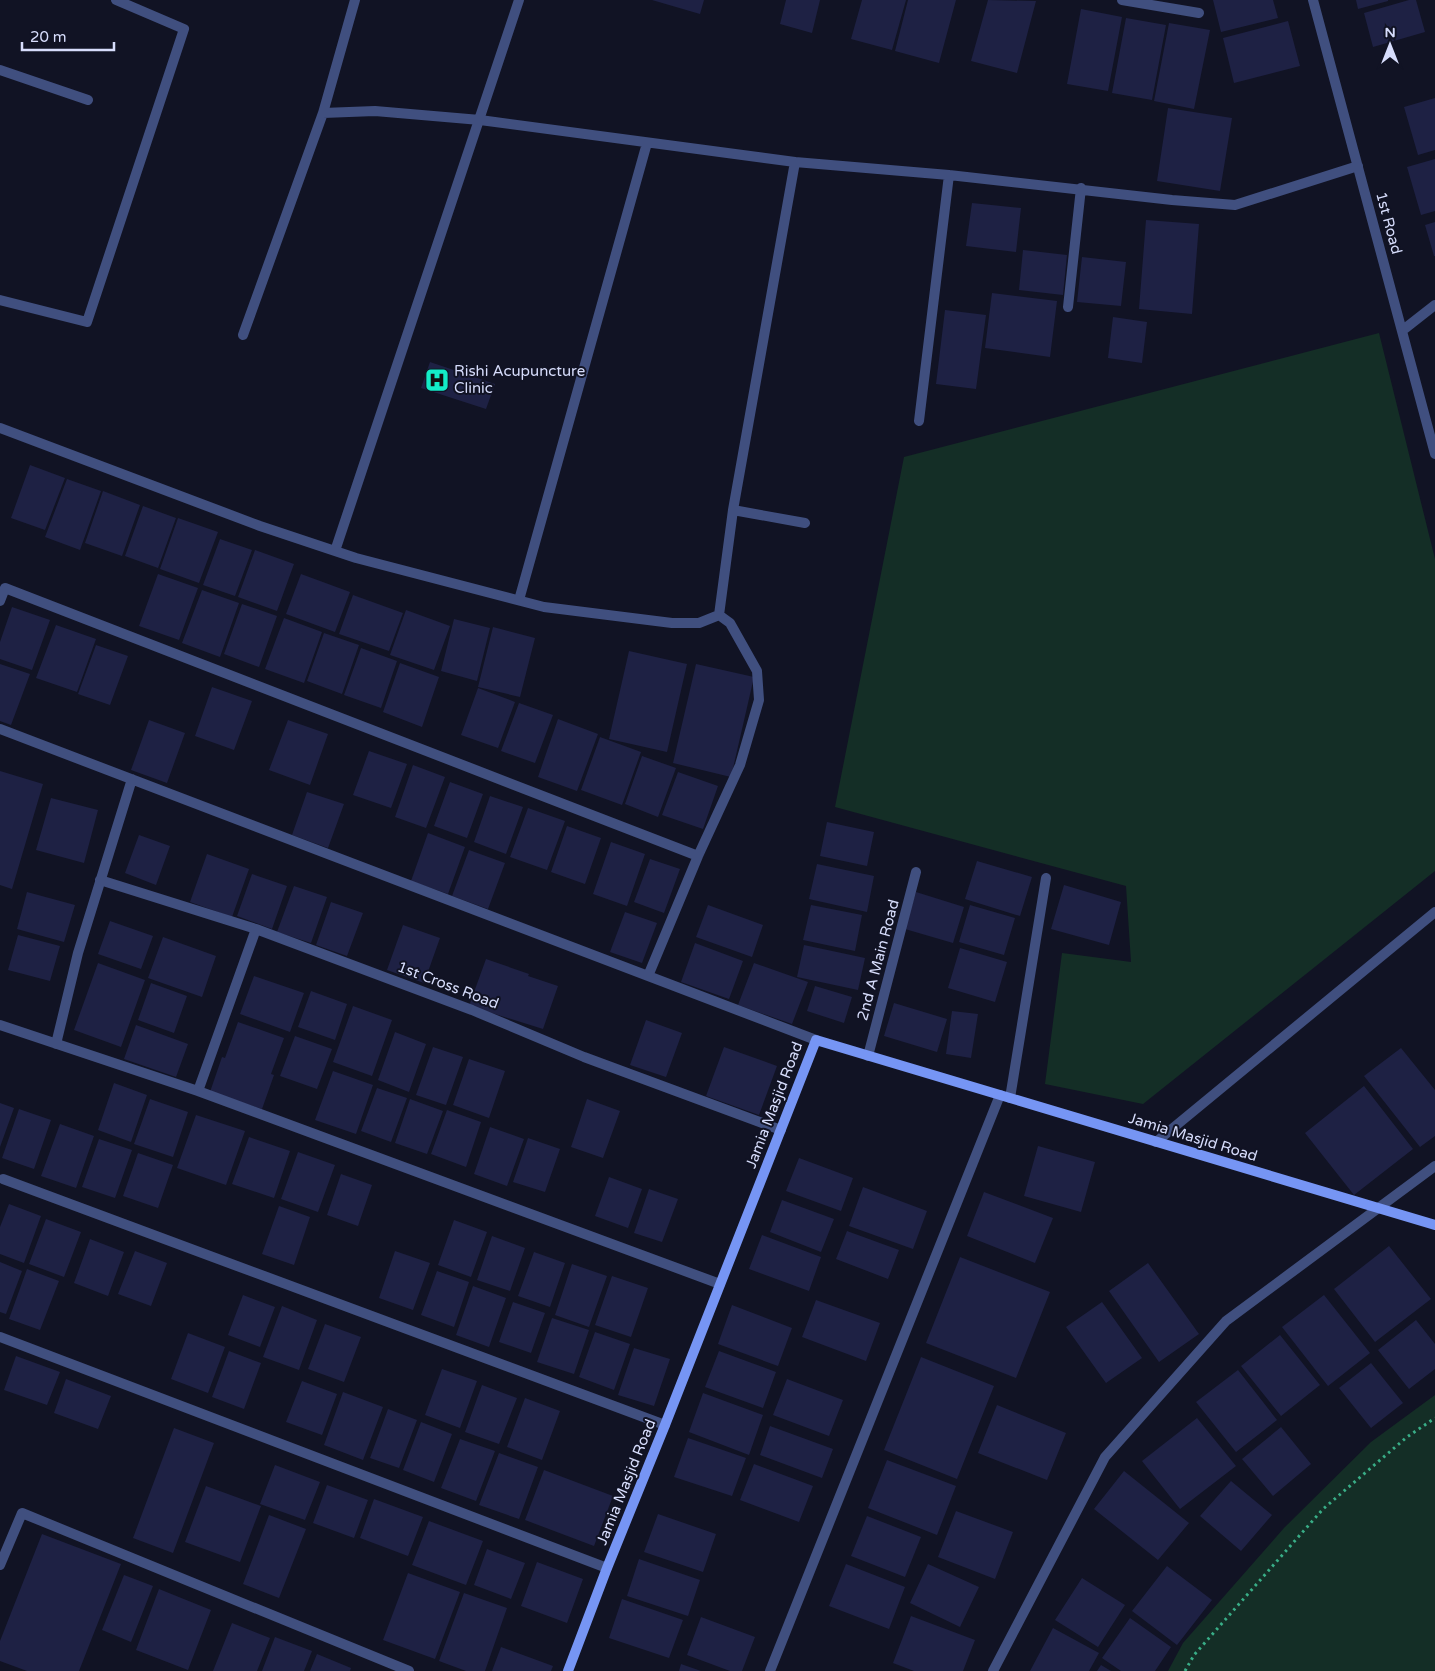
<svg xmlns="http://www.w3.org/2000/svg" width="1435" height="1671" font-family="'Varela Round',sans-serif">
  <rect width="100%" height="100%" fill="#111324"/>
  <path fill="#142e26" d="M1379,333L1435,559V871L1143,1104L1045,1084L1062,953L1131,962L1126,886L835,807L904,457Z
    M1435,1395V1671H1168L1183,1643L1284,1528L1371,1442Z"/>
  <path fill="#1e2144" d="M652,0H704L700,14Z
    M786,0H820L812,33L780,24Z
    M862,0H906L892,50L851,39Z
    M908,0H956L939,63L895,51Z
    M988,0L1036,1L1017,73L971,61Z
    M1213,0H1273L1278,18L1221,32Z
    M1356,0H1388V1L1358,9Z
    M1409,0H1416L1425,32L1373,47L1364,13Z
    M1081,9L1122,17L1108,91L1067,84Z
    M1126,18L1166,25L1152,100L1112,93Z
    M1288,21L1300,66L1234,83L1223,38Z
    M1169,23L1210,30L1194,109L1154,101Z
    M1435,98V150L1418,155L1404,107Z
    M1168,108L1232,118L1220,191L1157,181Z
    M1435,159V211L1421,215L1407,167Z
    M972,203L1021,208L1016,252L966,246Z
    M1146,220L1199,224L1192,314L1139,309Z
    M1435,222V256H1434L1425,225Z
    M1023,250L1067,255L1063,295L1019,290Z
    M1082,257L1126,262L1121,306L1077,302Z
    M992,293L1057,301L1050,357L985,348Z
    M945,310L986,315L976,389L936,384Z
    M1113,317L1147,322L1142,363L1108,358Z
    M430,362L495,384L486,409L421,388Z
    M30,465L65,478L45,530L11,518Z
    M67,479L101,491L80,550L45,537Z
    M103,491L140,505L122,556L85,543Z
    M143,506L176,518L158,568L125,556Z
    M178,518L218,532L199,583L160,569Z
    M220,539L252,550L235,596L203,585Z
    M255,550L294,564L277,611L238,597Z
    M158,574L198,588L179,640L139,626Z
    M301,574L350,592L335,632L286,614Z
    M202,590L239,603L220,657L182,643Z
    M353,595L403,613L389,651L339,634Z
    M242,604L277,616L259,667L224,654Z
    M12,607L50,620L32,670L0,659V642Z
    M406,610L450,626L434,670L390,655Z
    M284,618L322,632L304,683L265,669Z
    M454,619L490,628L477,681L441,671Z
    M56,625L96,639L77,692L36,678Z
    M493,627L535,638L520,697L478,687Z
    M324,633L359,645L342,694L307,681Z
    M96,645L128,656L110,705L78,694Z
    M361,648L397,661L381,708L344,695Z
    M629,651L687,664L667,752L609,739Z
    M400,663L439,677L422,727L383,712Z
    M0,664L30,674L11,725L0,721Z
    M696,664L754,677L731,777L673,763Z
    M212,687L252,701L234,750L195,736Z
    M478,688L515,702L498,748L461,735Z
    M519,703L553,715L535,763L501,751Z
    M558,719L598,734L577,791L538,777Z
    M149,720L185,733L167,783L131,770Z
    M288,720L328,734L310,785L269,770Z
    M600,737L641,752L622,805L581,790Z
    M369,751L407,764L391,808L353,795Z
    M642,756L676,768L658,817L625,804Z
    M413,765L445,777L426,828L395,817Z
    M0,771L43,784L12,889L0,885Z
    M678,772L718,786L703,829L662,815Z
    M450,782L483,794L467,838L434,826Z
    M307,792L344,804L328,848L292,835Z
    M490,796L523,807L506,854L474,842Z
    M51,798L98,810L84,863L36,850Z
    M528,808L565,821L547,870L510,857Z
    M827,822L874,832L867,866L820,856Z
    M567,826L601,838L585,884L551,872Z
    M428,833L465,847L448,894L411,881Z
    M139,835L170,846L156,885L125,873Z
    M611,842L645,854L627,906L593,894Z
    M469,850L505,863L488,909L452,896Z
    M207,854L249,869L232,917L190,902Z
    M650,859L680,869L664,913L634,902Z
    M977,861L1032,877L1020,916L965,899Z
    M817,864L874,876L867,912L809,899Z
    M252,874L287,886L272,929L237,916Z
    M1064,885L1121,902L1109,945L1051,929Z
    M294,886L327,897L311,943L277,932Z
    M27,892L75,905L64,942L17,929Z
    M916,892L964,907L953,943L905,929Z
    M331,902L363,913L347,956L316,945Z
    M708,905L763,925L752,957L696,937Z
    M811,905L862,915L855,951L803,940Z
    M970,905L1015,918L1004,955L959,942Z
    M625,912L657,923L642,963L610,952Z
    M110,921L153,936L141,969L98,954Z
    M403,925L440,938L424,983L387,970Z
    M18,935L60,946L50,981L8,970Z
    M163,937L216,956L202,997L148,978Z
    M695,943L743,961L729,999L681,982Z
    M804,945L865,958L858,990L797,977Z
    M960,948L1007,962L995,1002L948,988Z
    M486,959L529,974L528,976L558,986L543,1029L469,1006Z
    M98,963L145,980L121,1047L74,1030Z
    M754,963L808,982L792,1024L738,1005Z
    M254,976L304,993L290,1032L240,1014Z
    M151,983L187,996L174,1033L138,1020Z
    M815,986L852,997L844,1023L807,1011Z
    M311,991L347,1004L335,1040L298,1027Z
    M894,1003L947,1019L937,1052L884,1036Z
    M353,1006L392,1020L372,1076L333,1062Z
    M952,1011L978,1014L971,1058L946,1054Z
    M646,1020L682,1033L666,1077L630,1065Z
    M238,1022L284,1038L271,1074L274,1075L262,1109L210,1092L222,1057L225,1058Z
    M136,1025L188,1044L176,1077L124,1059Z
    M395,1032L426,1044L409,1092L378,1080Z
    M295,1036L332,1049L317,1089L280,1076Z
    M433,1047L463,1057L446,1105L416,1095Z
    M724,1047L777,1066L759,1115L706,1096Z
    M1401,1048L1435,1090V1136L1420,1147L1364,1076Z
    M469,1059L505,1071L489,1118L453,1105Z
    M333,1071L373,1085L356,1134L315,1120Z
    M114,1083L147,1095L131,1142L98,1130Z
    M1364,1086L1413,1149L1354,1195L1305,1133Z
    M377,1088L407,1098L391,1142L361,1131Z
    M150,1099L188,1112L173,1157L134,1144Z
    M410,1099L443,1111L427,1154L395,1143Z
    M587,1099L620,1111L603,1158L571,1147Z
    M0,1103L14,1108L0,1147Z
    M19,1109L51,1120L34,1169L2,1158Z
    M447,1110L481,1122L466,1167L431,1154Z
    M196,1115L245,1131L226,1185L177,1168Z
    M60,1124L94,1136L76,1188L41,1176Z
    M490,1127L524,1139L507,1186L474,1174Z
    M249,1137L290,1151L274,1198L232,1184Z
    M528,1138L560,1149L545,1192L513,1182Z
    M99,1139L132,1150L115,1198L82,1187Z
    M1038,1146L1095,1162L1081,1212L1024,1196Z
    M298,1152L335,1165L318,1212L281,1199Z
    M138,1153L173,1165L158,1208L123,1196Z
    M799,1158L853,1178L841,1211L786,1191Z
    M341,1174L372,1185L358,1226L327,1215Z
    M609,1177L642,1189L628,1228L595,1216Z
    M863,1187L927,1211L913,1249L849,1226Z
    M649,1189L678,1199L662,1242L634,1233Z
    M984,1192L1053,1218L1035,1263L967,1236Z
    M782,1200L834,1219L821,1252L770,1232Z
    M9,1204L41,1216L24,1263L0,1254V1227Z
    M279,1206L310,1217L294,1265L262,1254Z
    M46,1219L81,1232L64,1277L29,1264Z
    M454,1220L487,1232L471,1277L438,1265Z
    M847,1231L899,1250L888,1279L836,1259Z
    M762,1235L821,1257L809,1291L749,1269Z
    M492,1236L525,1248L510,1291L477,1280Z
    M90,1239L124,1252L108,1296L74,1283Z
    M1389,1246L1431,1299L1375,1342L1334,1289Z
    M135,1251L167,1263L151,1306L118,1294Z
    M395,1251L430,1263L413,1310L379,1298Z
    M534,1252L565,1263L550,1307L518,1296Z
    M960,1257L1050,1292L1016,1378L926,1343Z
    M0,1262L22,1271L6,1314L0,1312Z
    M1148,1263L1199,1334L1159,1362L1109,1291Z
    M572,1264L607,1276L589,1327L555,1315Z
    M27,1269L59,1281L40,1330L9,1319Z
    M437,1271L469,1282L454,1327L421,1315Z
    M612,1276L648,1288L631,1337L595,1325Z
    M473,1286L506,1298L489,1347L456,1335Z
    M243,1295L275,1307L260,1347L228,1335Z
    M1324,1295L1370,1353L1328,1386L1282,1327Z
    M816,1300L880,1323L866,1361L802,1337Z
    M513,1302L545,1313L531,1353L499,1342Z
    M1102,1302L1142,1358L1106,1383L1066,1327Z
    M732,1305L792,1328L778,1366L718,1344Z
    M282,1306L317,1320L299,1370L263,1357Z
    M552,1318L589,1330L574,1374L537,1362Z
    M1416,1320L1435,1344V1369L1409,1389L1378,1350Z
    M325,1324L361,1337L344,1382L308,1369Z
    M595,1332L630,1344L614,1390L579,1377Z
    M188,1333L225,1347L208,1393L171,1379Z
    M1280,1335L1320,1385L1281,1416L1241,1366Z
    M634,1348L670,1359L654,1406L618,1395Z
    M229,1351L261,1363L244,1409L212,1397Z
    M719,1351L776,1372L763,1408L705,1387Z
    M16,1356L60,1372L47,1405L4,1390Z
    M921,1357L994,1386L957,1479L884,1450Z
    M1371,1363L1403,1403L1371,1428L1339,1388Z
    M442,1369L477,1381L460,1428L425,1415Z
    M1238,1370L1277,1420L1236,1452L1196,1402Z
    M66,1379L111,1396L98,1429L54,1413Z
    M787,1379L843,1400L829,1436L773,1415Z
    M302,1381L337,1394L322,1435L286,1422Z
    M482,1385L517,1398L499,1444L465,1432Z
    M343,1392L383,1407L363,1460L324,1445Z
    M703,1393L763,1415L749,1455L689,1432Z
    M525,1398L560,1411L542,1460L507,1447Z
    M997,1405L1066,1433L1047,1480L978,1453Z
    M388,1409L417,1420L399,1468L370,1458Z
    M1197,1418L1236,1466L1180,1509L1142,1461Z
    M421,1422L452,1434L434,1482L403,1470Z
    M770,1426L833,1449L822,1478L760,1455Z
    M1281,1427L1311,1464L1273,1496L1242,1459Z
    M174,1428L214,1443L173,1553L133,1538Z
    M688,1438L746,1458L732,1496L674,1477Z
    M460,1439L495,1451L476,1501L441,1488Z
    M499,1453L538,1467L519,1519L479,1505Z
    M887,1460L956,1486L937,1535L868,1508Z
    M754,1464L813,1486L799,1522L740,1500Z
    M275,1465L320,1482L305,1520L260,1504Z
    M544,1470L613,1496L594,1546L525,1520Z
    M1124,1471L1189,1523L1158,1560L1094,1509Z
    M1231,1481L1272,1515L1241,1551L1200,1516Z
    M327,1485L368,1500L354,1538L313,1523Z
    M206,1486L261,1506L240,1562L185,1542Z
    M374,1499L423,1517L408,1556L360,1538Z
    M956,1511L1013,1532L995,1579L938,1557Z
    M658,1514L716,1534L703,1572L644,1552Z
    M269,1515L306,1529L279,1598L243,1584Z
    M867,1516L921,1537L905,1577L851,1556Z
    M429,1521L483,1541L466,1585L412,1565Z
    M42,1534L121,1564L79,1671H27L0,1661V1641Z
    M487,1549L525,1563L511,1599L474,1585Z
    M639,1559L700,1580L688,1616L627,1596Z
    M537,1562L583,1579L567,1623L521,1606Z
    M846,1564L905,1587L889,1629L829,1606Z
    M928,1564L979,1587L960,1627L910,1603Z
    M1167,1566L1212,1600L1177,1645L1132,1611Z
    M408,1573L460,1592L435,1659L383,1640Z
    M124,1575L153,1586L131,1642L102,1630Z
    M1082,1578L1125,1605L1098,1647L1055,1620Z
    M159,1589L211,1610L188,1670L136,1650Z
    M464,1593L507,1608L485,1671H466L439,1661Z
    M622,1599L683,1620L669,1658L609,1638Z
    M911,1616L975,1640L963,1671H914L893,1663Z
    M701,1617L755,1637L742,1671H730L687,1655Z
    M1130,1618L1171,1647L1155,1671H1121L1102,1658Z
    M232,1623L270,1638L257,1671H213Z
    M1053,1628L1099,1653L1089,1671H1030Z
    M275,1637L312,1651L304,1671H262Z
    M501,1647L553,1666L551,1671H492Z
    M317,1654L351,1668L350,1671H310Z
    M681,1664L701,1671H679Z
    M1101,1665L1111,1671H1097Z"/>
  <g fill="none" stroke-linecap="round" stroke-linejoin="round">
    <path stroke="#39ae87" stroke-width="3" stroke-dasharray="2.5 4" stroke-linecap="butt" d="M1185,1671L1194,1655L1323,1509L1407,1437L1435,1418"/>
    <path stroke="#404f7f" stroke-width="10" d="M1122,0L1199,13
      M1313,0L1435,454
      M0,70L88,100
      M323,113L375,111L480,120L795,162L949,175L1172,200L1235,205L1358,166
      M0,300L87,322L184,29L116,0
      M1068,307L1081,188
      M1403,330L1435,305
      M243,335L323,113L355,0
      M919,421L949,175
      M0,428L260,526L356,558L544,607L672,623H699L719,615L733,510L795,162
      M733,510L805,523
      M335,551L519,0
      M519,600L647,143
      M0,601L5,588L698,856
      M0,729L816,1040
      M100,880L256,929L472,1010L584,1057L781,1130
      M648,976L698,856L740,765L759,700L757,671L730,623L719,615
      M0,1025L198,1091L256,929
      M56,1044L78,953L132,779
      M868,1056L916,872
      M198,1091L720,1284
      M1010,1098L1046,878
      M1156,1142L1435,912
      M3,1179L665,1425
      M0,1337L607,1568
      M0,1565L22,1513L409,1671
      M770,1671L1000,1095
      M993,1671L1105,1457L1226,1321L1435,1166"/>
    <path stroke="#7695f4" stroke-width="10" d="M568,1671L607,1568L665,1425L816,1040L1435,1225"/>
  </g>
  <defs>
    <g id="hospital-square" transform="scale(1.25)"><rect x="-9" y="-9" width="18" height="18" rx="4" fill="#13ecc7" stroke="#111324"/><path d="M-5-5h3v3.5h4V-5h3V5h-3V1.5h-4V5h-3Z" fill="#111"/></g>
  </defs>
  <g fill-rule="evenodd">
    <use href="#hospital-square" x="437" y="380"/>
  </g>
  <g text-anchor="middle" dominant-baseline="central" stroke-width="4" stroke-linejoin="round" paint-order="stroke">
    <g font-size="15" fill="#d7ddfc" stroke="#111324">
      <text transform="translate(1389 223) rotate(75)">1st Road</text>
      <text transform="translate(878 960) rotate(-75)">2nd A Main Road</text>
      <text transform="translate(448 985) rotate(21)">1st Cross Road</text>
      <text transform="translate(774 1105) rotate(-69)">Jamia Masjid Road</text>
      <text transform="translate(1193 1137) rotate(17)">Jamia Masjid Road</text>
      <text transform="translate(626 1482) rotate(-68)">Jamia Masjid Road</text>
    </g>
    <g font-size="15" fill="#d7ddfc" stroke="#111324" text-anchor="start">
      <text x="454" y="371">Rishi Acupuncture<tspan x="454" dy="17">Clinic</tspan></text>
    </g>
  </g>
  <g transform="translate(1390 45)" stroke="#111324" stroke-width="4" paint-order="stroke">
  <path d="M0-4L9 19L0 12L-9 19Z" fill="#d7ddfc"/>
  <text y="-8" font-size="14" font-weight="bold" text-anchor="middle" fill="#d7ddfc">N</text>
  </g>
  <path d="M22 42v8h92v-8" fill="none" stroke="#d7ddfc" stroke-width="2.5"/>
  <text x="30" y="42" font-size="15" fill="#d7ddfc" stroke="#111324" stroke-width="4" paint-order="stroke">20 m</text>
</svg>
